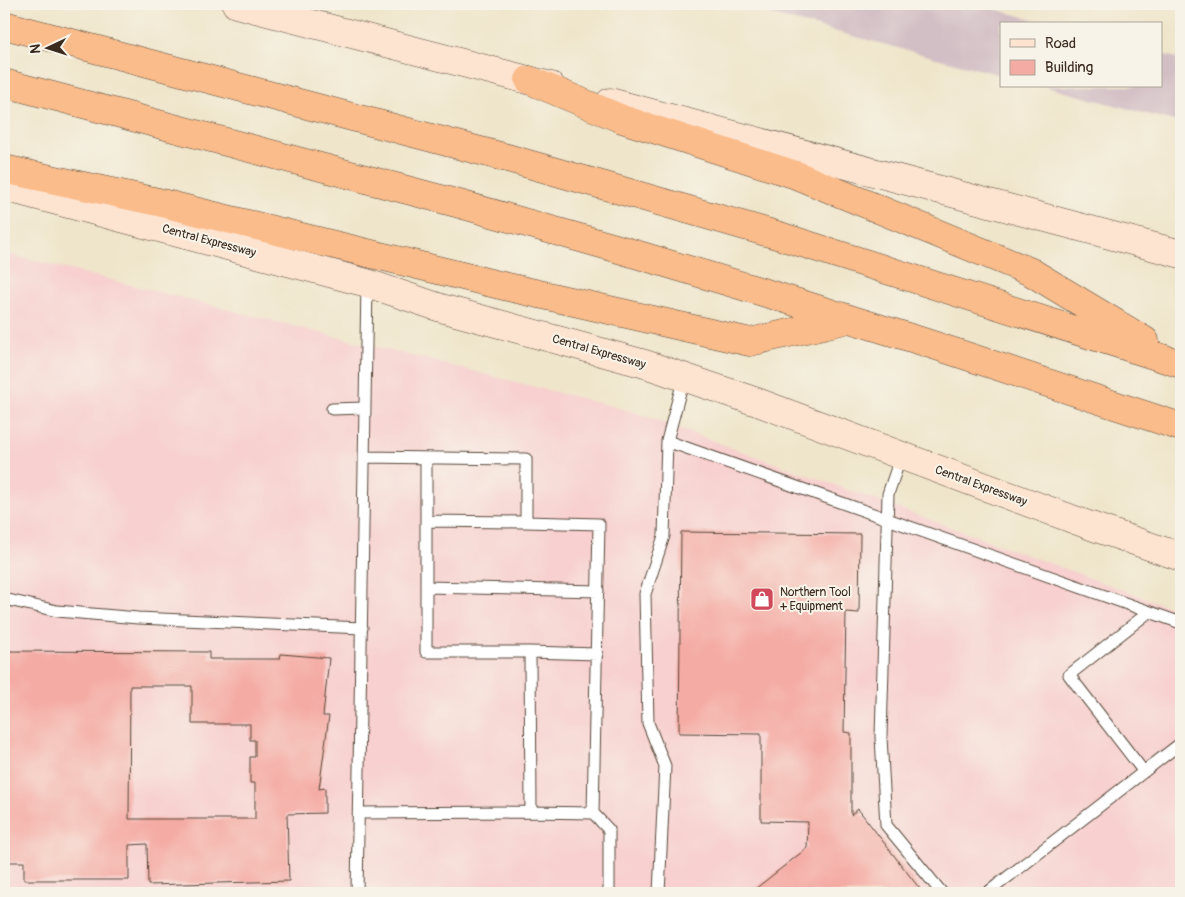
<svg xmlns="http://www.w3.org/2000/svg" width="1185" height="897" font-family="Pangolin,sans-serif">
  <rect width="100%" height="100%" fill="#f7f3e8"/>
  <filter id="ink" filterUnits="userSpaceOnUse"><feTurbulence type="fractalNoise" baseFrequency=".02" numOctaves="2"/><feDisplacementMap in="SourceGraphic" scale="10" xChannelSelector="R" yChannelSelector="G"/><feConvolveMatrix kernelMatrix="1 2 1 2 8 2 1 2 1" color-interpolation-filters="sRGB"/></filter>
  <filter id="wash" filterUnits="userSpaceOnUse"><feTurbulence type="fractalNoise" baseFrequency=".0096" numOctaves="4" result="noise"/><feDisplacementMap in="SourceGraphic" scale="20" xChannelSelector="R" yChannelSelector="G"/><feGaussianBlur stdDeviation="1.12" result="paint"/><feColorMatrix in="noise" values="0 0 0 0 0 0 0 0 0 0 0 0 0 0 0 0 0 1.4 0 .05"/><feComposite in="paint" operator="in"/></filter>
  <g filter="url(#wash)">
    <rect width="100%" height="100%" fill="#efe5ca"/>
    <path fill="#f7d0cf" d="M4,253L631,411L1181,611V893H4Z"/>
    <path fill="#d2bec5" d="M731,4H976L1050,24H1001V75Z
      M1161,54L1181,59V123L1043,86H1161Z"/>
    <g id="blocks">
      <path fill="#f4aba4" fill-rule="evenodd" d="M681,532L860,534L859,613L846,612L844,732L851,733V815L858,809L923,893H750L807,848L808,822L761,821V734L679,733Z
        M4,651L209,652V659H280L281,654L329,658L323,716H329L319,789L325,788V813L287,814L289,881L148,885L147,844L129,845V880H24V862H4ZM130,686H192V724H250V740H255V757H250V783H255V819H129Z"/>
    </g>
  </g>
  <g filter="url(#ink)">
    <use href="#blocks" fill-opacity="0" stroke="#564638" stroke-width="1"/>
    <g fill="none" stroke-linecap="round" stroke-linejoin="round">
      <g stroke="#564638" stroke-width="13">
        <path id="service" d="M332,409L365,408
          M667,441L1181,623
          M901,456L888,494L881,737L886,825L942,893
          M364,457L526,459V522L599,524L593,813L609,830V893
          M426,458V652H530L531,812L593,813
          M426,521L526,522
          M426,587L598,591
          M4,599L57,611L138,618L362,628
          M530,652L597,654
          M1144,772L1069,675L1149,612
          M359,813L531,812
          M357,893L367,283
          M659,893L665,766L648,723L645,594L664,536L667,441L684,377
          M987,893L1181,743"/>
      </g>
      <g stroke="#564638" stroke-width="29">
        <path id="secondary" d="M236,4L551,86
          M610,102L1181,254
          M4,187L367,283L441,308L645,364L760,403L1091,526L1181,557"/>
      </g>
      <g stroke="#564638" stroke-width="29">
        <path id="motorway" d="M4,25L511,159L780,236L1181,364
          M529,80L622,119L796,175L1031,272L1145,341
          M4,83L456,203L612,247L766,293L924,342L1181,427
          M4,169L158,202L495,284L750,342L849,319"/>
      </g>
      <use href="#service" stroke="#fff" stroke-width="11"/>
      <use href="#secondary" stroke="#fde4d1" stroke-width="28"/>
      <use href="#motorway" stroke="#fabc8b" stroke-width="28"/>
    </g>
  </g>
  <defs>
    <g id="shop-square" transform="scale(1.25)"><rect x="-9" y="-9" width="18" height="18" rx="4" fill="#d1495b" stroke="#f7f3e8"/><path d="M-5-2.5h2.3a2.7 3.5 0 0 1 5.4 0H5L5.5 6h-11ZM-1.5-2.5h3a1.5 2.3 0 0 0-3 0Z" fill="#fff"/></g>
  </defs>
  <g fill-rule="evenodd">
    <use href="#shop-square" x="762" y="599"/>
  </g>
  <g text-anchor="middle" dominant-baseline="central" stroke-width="4" stroke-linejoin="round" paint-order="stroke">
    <g font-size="12" fill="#3b2a1e" stroke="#f7f3e8">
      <text transform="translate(209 241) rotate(15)">Central Expressway</text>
      <text transform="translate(599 352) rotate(16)">Central Expressway</text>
      <text transform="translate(981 486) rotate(20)">Central Expressway</text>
    </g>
    <g font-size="12" fill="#3b2a1e" stroke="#f7f3e8" text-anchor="start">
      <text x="780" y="592">Northern Tool<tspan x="780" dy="14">+ Equipment</tspan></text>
    </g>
  </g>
  <rect width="1185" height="897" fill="none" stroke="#f7f3e8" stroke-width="20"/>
  <rect x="1000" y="22" width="162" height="65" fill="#f7f3e8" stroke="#aca397"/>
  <rect x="1010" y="39" width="25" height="8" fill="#fde4d1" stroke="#aca397"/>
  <text x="1045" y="48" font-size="15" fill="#3b2a1e">Road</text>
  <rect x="1010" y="60" width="25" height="15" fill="#f4aba4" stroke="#aca397"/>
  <text x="1045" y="72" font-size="15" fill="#3b2a1e">Building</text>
  <g transform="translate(48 48) rotate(266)" stroke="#f7f3e8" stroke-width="4" paint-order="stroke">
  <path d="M0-4L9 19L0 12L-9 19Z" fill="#3b2a1e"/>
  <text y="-8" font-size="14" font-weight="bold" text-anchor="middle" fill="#3b2a1e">N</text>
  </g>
</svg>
